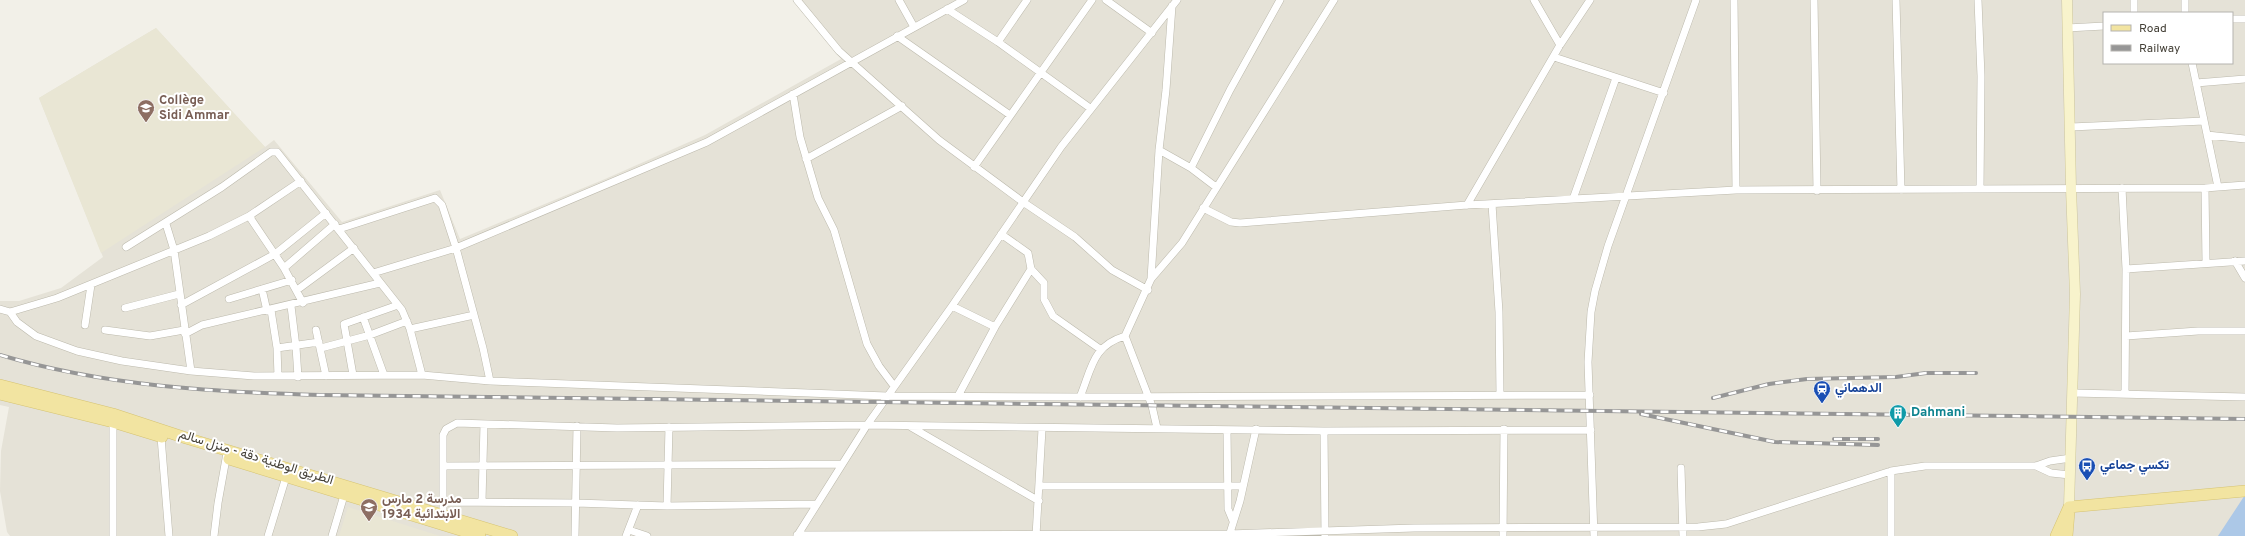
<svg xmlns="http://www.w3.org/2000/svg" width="2245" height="536" font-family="Overpass,Vazirmatn,sans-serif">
  <rect width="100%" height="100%" fill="#f2f0e8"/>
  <path fill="#e5e2d7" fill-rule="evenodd" d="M793,0H2245V536H10L7,532L0,491L1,451L9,407L0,405V301H19L61,288L103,257L39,98L156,28L265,147L274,140L342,222L440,190L460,239L605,179L705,135L841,59ZM2104,13H2232V63H2104Z"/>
  <path fill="#e9e6d4" d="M156,28L265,147L101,253L39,98Z
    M348,507L440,536H339Z"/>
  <path fill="#acc8e7" d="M2245,494V536H2218L2243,498Z"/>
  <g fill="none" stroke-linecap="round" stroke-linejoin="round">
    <g stroke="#bcb9ac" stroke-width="8">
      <path id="street" d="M797,0L839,51L939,140L1023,202L1075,237L1112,270L1148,290
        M899,0L914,27
        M1106,0L1152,33
        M1534,0L1560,45
        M1734,0L1736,190
        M1814,0L1817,191
        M1896,0L1901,190
        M1978,0L1981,76L1980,189
        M2134,0V13
        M2185,0V13
        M947,9L998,42L1090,108
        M2232,19H2245
        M2067,28L2104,26
        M897,36L1010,115
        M998,42L1027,0
        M1554,57L1664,93
        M2192,63L2218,187
        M2196,83L2245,79
        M793,94L800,137L818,198L834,230L867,344L879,366L894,386
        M2071,127L2204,121
        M2207,135L2245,139
        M1159,150L1191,168L1216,187
        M806,159L902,106
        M974,167L1092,0
        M1191,168L1230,90L1280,0
        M2122,188L2126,269L2125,394
        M2205,188L2206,262
        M1573,199L1616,78
        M1492,204L1499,312L1500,395
        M1467,205L1560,45L1590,0
        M1203,208L1231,222L1240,223L1467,205L1736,190L2205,188L2245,185
        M249,216L284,268L303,303
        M166,224L174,250L191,371
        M339,229L435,198L442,205L456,248L707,142L964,0
        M1001,234L1028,253L1031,269L1044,283V299L1053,316L1100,349
        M126,247L222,187L271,152H277L402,310L410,329L422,375
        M2235,261L2245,278
        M284,268L335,224
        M2126,269L2245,261
        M373,273L456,248L483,348L490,381
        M1151,279L1159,150L1166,90L1172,6
        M262,289L267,311
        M297,290L354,248
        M229,299L292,280
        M181,305L275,254L326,213
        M291,306L296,347L298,377
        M952,306L995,327
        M125,308L179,294
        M0,309L10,312L57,298L209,236L249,216L301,181
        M271,310L277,348L278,376
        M10,312L17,322L36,336L77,351L122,361L191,371L254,376L422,375L490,381L887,396L1080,397L1590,395
        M363,317L384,375
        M85,325L91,285
        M410,329L474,315
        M105,330L150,336L184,330
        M316,330L326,376
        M185,334L202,325L380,283
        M2126,336L2198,331H2245
        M277,348L319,342
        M321,348L370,335L407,321
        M353,375L344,324L398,305
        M2073,393L2245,397
        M958,396L995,327L1031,269
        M1080,397C1092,368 1092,346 1125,336
        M113,418V536
        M911,427L1039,501
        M1157,428L1152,406L1125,336L1151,279L1182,243L1334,0
        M1227,430L1228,509L1233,521
        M1324,431L1325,536
        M161,437L169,536
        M443,466L842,464
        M2036,466L2051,473L2070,475
        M1681,468L1683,536
        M1040,486H1243
        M482,501L484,424
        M444,502L576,503L667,506L817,504
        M667,506L669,427
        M443,519V435L446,429L457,423L617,428L867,425L1324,431L1591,430
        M629,530L647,536
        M797,535L1229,534L1414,528L1698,527L1726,524L1891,471L1925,466H2036L2050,461L2071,458
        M214,536L218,503L227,453
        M268,536L286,477
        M332,536L345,492
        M575,536L577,426
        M626,536L638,505
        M797,536L867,425L952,306L1061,147L1177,0
        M1036,536L1042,429
        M1229,536L1240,501L1256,429
        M1503,536L1504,429
        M1594,536L1588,362L1591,312L1595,291L1608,246L1696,0
        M1891,536V471"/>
    </g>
    <g stroke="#ccc59d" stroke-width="11">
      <path id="secondary" d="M2067,0L2071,188L2075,294L2069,507"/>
    </g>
    <g stroke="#d5c373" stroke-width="12">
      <path id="primary" d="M0,385L113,414L186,438L512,536
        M0,394L113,422L162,437
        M229,459L480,536
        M2069,507L2245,491
        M2056,536L2069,507
        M2067,536L2069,512"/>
    </g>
    <use href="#street" stroke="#fff" stroke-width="7"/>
    <use href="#secondary" stroke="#f8f3cc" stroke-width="10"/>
    <use href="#primary" stroke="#f2e4a1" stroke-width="11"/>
    <g stroke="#969696" stroke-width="4">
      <path id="rail" d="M0,355C104,386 212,392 320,395L2245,419
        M1713,398L1769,384L1807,379L1896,377L1926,373H1976
        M1641,414L1775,442L1878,445
        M1834,439H1878"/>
    </g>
    <use href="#rail" stroke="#fff" stroke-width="2.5" stroke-dasharray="8" stroke-linecap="butt"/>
  </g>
  <defs>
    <g id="school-pin" transform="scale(0.9)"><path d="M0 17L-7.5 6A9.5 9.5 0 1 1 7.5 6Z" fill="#8d6e63" stroke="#fff"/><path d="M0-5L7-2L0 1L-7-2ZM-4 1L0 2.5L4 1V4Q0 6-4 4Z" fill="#fff"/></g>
    <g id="station-pin" transform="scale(0.9)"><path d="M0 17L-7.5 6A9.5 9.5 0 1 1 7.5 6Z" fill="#1a4fb4" stroke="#fff"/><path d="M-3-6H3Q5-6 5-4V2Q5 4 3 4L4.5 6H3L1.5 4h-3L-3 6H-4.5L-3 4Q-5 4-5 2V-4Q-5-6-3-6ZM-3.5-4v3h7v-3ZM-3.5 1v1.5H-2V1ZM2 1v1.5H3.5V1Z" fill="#fff"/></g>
    <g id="building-pin" transform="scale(0.9)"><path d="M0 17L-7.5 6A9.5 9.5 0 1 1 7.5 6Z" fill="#0f9aa8" stroke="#fff"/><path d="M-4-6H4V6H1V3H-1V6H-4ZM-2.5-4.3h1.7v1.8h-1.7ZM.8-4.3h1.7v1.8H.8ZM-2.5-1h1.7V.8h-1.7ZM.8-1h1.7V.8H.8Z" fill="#fff"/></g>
    <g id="bus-pin" transform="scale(0.9)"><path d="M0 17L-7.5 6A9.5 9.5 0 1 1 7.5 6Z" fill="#1a4fb4" stroke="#fff"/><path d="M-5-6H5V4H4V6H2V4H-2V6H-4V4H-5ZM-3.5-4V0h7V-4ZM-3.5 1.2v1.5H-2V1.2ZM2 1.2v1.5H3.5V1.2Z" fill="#fff"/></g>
  </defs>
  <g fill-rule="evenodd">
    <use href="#school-pin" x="146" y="108"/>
    <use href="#station-pin" x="1822" y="389"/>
    <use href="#building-pin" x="1898" y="413"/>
    <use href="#bus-pin" x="2087" y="466"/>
    <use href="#school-pin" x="369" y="507"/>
  </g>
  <g text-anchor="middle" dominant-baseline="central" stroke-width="4" stroke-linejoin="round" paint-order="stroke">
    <g font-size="13" font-weight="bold" fill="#785e54" stroke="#fff" text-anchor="start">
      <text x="159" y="101">Collège<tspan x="159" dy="15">Sidi Ammar</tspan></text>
      <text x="382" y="500">مدرسة 2 مارس<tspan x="382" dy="15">1934 الابتدائية</tspan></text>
    </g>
    <g font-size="13" font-weight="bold" fill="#164399" stroke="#fff" text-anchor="start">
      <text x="1835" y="389">الدهماني</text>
      <text x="2100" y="466">تكسي جماعي</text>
    </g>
    <g font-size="13" font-weight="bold" fill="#0d838f" stroke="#fff" text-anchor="start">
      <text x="1911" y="413">Dahmani</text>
    </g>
    <g font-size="13" fill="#454138" stroke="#fff">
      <text transform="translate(256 458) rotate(17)">الطريق الوطنية دقة - منزل سالم</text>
    </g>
  </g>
  <rect x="2103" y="12" width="130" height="52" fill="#ffffff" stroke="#b5b3af"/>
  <rect x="2111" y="25" width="20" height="6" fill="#f2e4a1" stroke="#b5b3af"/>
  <text x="2139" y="32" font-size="12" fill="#454138">Road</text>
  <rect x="2111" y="45" width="20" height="6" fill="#969696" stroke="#b5b3af"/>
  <text x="2139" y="52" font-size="12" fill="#454138">Railway</text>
</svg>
